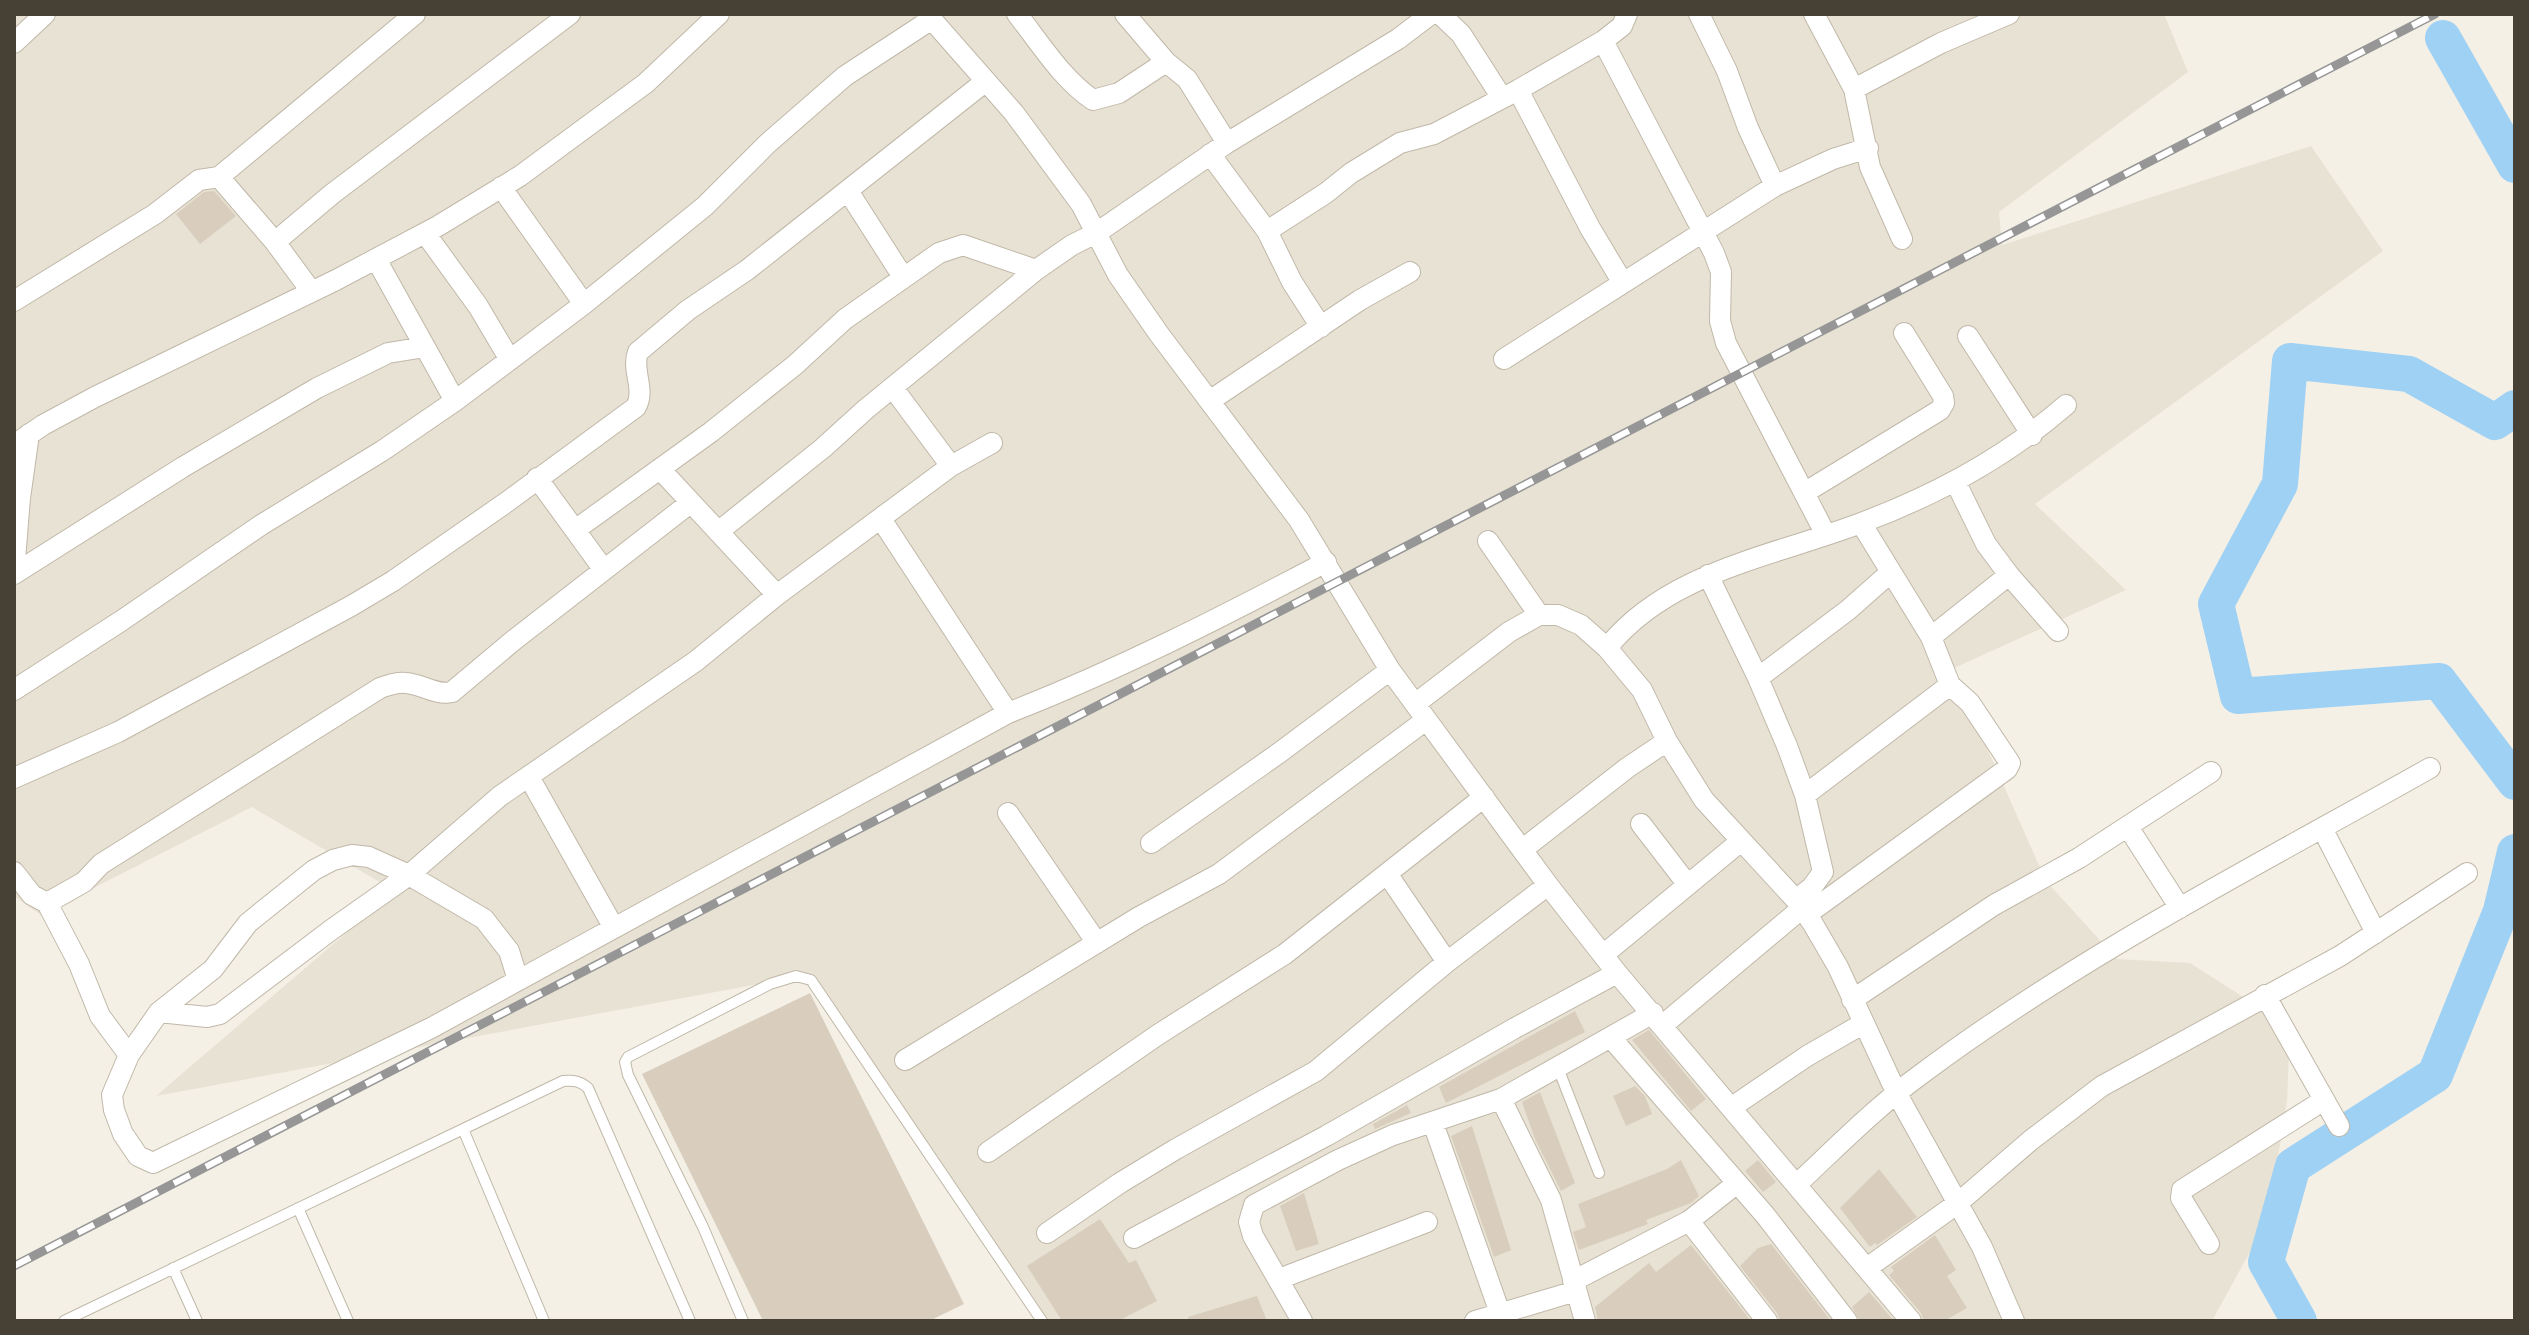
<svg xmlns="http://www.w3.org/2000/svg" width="2529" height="1335" font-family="Figtree,sans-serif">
  <rect width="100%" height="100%" fill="#f4f0e6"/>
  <path fill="#e8e2d4" d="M14,14H2164L2188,72L1999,212L2002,245L2311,146L2383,251L2035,504L2126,590L1952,669L2046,881L2117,959L2190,963L2290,1027L2287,1101L2268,1219L2212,1321H1043L801,976L156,1096L395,891L252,807L41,915L14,896Z"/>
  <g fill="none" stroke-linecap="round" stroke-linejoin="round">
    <path stroke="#9fd1f4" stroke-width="36" d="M2443,38L2515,165
      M2515,408L2495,422L2409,374L2290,361L2280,484L2216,604L2238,696L2439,681L2515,782
      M2299,1321L2266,1262L2293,1166L2435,1075L2501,911L2515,852"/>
  </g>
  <path fill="#d9cebe" d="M214,191L236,216L200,244L176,214L204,192Z
    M810,993L964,1304L929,1321H763L642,1074Z
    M1575,1011L1585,1032L1446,1103L1439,1087Z
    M1649,1030L1706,1099L1691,1111L1632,1040Z
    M1635,1086L1645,1096L1652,1114L1626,1126L1613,1096Z
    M1540,1092L1575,1183L1561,1191L1535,1139L1522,1102Z
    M1407,1105L1411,1113L1375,1129L1373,1124Z
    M1472,1126L1511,1250L1494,1257L1451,1136Z
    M1681,1160L1699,1196L1691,1203L1646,1220L1648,1224L1579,1250L1573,1232L1586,1227L1578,1204L1667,1169Z
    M1758,1160L1776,1182L1763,1192L1745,1171Z
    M1879,1169L1917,1217L1877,1245L1875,1243L1870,1247L1840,1208Z
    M1304,1193L1319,1244L1296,1251L1280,1206Z
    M1100,1219L1129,1263L1136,1260L1157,1301L1118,1321H1062L1027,1266Z
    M1935,1235L1956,1270L1947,1276L1967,1308L1944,1321H1924L1921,1313L1889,1275L1894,1271L1891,1267Z
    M1771,1244L1831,1321H1780L1777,1313L1740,1266L1758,1248Z
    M1691,1245L1751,1321H1598L1595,1307L1649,1263L1656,1272Z
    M1869,1292L1894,1321H1860L1852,1307Z
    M1257,1296L1267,1321H1189L1188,1317Z"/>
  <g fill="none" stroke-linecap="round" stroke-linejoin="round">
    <g stroke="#c0b8a8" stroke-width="12">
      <path id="lane" d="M1558,1068L1599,1173
        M463,1129L544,1321
        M298,1208L348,1321
        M173,1268L197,1321
        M64,1321L563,1081C574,1080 580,1081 588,1088L690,1321
        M743,1321L703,1227L628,1075L625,1062L628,1057L770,984L796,976L811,980L1042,1321"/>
    </g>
    <g stroke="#c0b8a8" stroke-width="22">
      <path id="street" d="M927,14L1014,113L1081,204L1118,275L1159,334L1299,520L1390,670L1548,885L1617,973L1911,1321
        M1017,14C1040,43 1062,79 1093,100L1119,93L1166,62
        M1125,14L1166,62L1187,79L1227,143
        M1440,14L1461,34L1502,98
        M1699,14L1727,71L1748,128L1775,186
        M1814,14L1854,89L1870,167L1902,239
        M1603,41L1714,253L1721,272L1720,321L1726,343L1826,535
        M14,43L45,14
        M1854,89L1941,43L2009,14
        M1518,90L1590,228L1623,283
        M1210,154L1267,231L1292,282L1321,327
        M219,177L275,242L311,291
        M501,187L584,304
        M848,191L903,277
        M1267,231L1326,193L1351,173L1400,143L1434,134L1518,90L1603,41L1622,26L1627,14
        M425,233L478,306L510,360
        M275,242L332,194L570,14
        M376,259L455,401
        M14,301L155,214L199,180L219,177L415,14
        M1968,336L2032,435
        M1504,359L1775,186L1833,159L1868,148
        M893,388L951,466
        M1211,400L1360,300L1410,272
        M14,445L43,425L95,397L336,280L438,226L520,176L646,83L719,14
        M660,469L777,595
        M537,478L604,570
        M1956,483L1986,544L2009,575L2058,631
        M1804,493L1940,410L1944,403L1943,396L1904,333
        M881,519L1008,713
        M575,530L711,432L795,365L845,319L939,253L963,245L1036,270
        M718,532L823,448L866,409L1036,270L1072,245L1098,232L1227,143L1398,39L1431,14
        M1488,541L1539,615
        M14,572L20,498L29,434
        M14,574L183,467L317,388L388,353L425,347
        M1708,575L1758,678L1787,746L1805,795L1823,872L1812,887L1796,900
        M1931,637L2009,575
        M1607,648C1667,572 1774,556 1861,523C1936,495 2005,458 2066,405
        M1758,678L1848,610L1891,572
        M14,690L121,621L261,525L382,451L455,401L584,304L705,206L767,144L845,76L932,19
        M1415,704L1509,632L1539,615H1558L1581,625L1607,648L1642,690L1667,741L1704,800L1796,900L1813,924L1838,967L1897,1094L1982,1247L2014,1321
        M529,777L614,928
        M14,778L118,732L351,606L393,581L504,504L636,407C646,389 631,370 638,352L688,310L747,270L986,81
        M1805,795L1950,685
        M1008,813L1097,943
        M1641,824L1688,885
        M2128,827L2180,908
        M2322,828L2376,933
        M1151,843L1279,753L1390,670
        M1523,849L1627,768L1667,741
        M14,872L32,895L47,903L79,964L100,1016L129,1055
        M1388,875L1447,962
        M47,903L84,882L101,864L380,688C389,685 397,682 406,683C422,684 436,696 452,692L514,640L690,503
        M1806,915L2007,769L2010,763L1970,703L1950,685L1931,637L1861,523
        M1603,955L1741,841
        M518,980L509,951L484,919L409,875L369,857L352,855L333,860L314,870L248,923L213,969L159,1012L129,1055L112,1095L114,1110L123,1134L138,1156L153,1163L431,1028L1008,713C1118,670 1222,617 1326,562
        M2265,995L2339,1126
        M1852,1000L1994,905L2079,858L2211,772
        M159,1012L207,1017L220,1014L331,930L409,875L500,796L696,661L777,595L951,466L992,443
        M1663,1025L1801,909
        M1612,1039L1765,1215L1847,1321
        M905,1060L1139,917L1219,874L1426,720
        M1501,1099L1551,1200L1585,1321
        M1732,1107L1807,1056L1864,1023
        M1433,1123L1500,1313
        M988,1152L1159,1034L1285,954L1484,797
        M1797,1184C1837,1147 1876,1107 1920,1075C2079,956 2258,865 2430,768
        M1689,1221L1767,1321
        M1047,1233L1120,1183L1176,1149L1316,1071L1447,962L1548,885
        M1134,1238L1326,1136L1515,1028L1617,973
        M2209,1244L2181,1198L2182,1190L2324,1100
        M1867,1268L1958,1203L2031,1140L2102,1086L2340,956L2467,873
        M1279,1279L1427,1222
        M1573,1281L1689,1221L1736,1184
        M1302,1321L1253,1236L1249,1222L1254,1205L1338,1160L1393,1135L1501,1099L1653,1013
        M1475,1321L1576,1291"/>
    </g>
    <use href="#lane" stroke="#fff" stroke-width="10"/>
    <use href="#street" stroke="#fff" stroke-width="20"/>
    <g stroke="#969696" stroke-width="9">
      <path id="rail" d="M14,1266L2435,14"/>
    </g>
    <use href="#rail" stroke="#fff" stroke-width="6" stroke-dasharray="18" stroke-linecap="butt"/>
  </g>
  <rect width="2529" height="1335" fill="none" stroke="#474035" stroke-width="32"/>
</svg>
